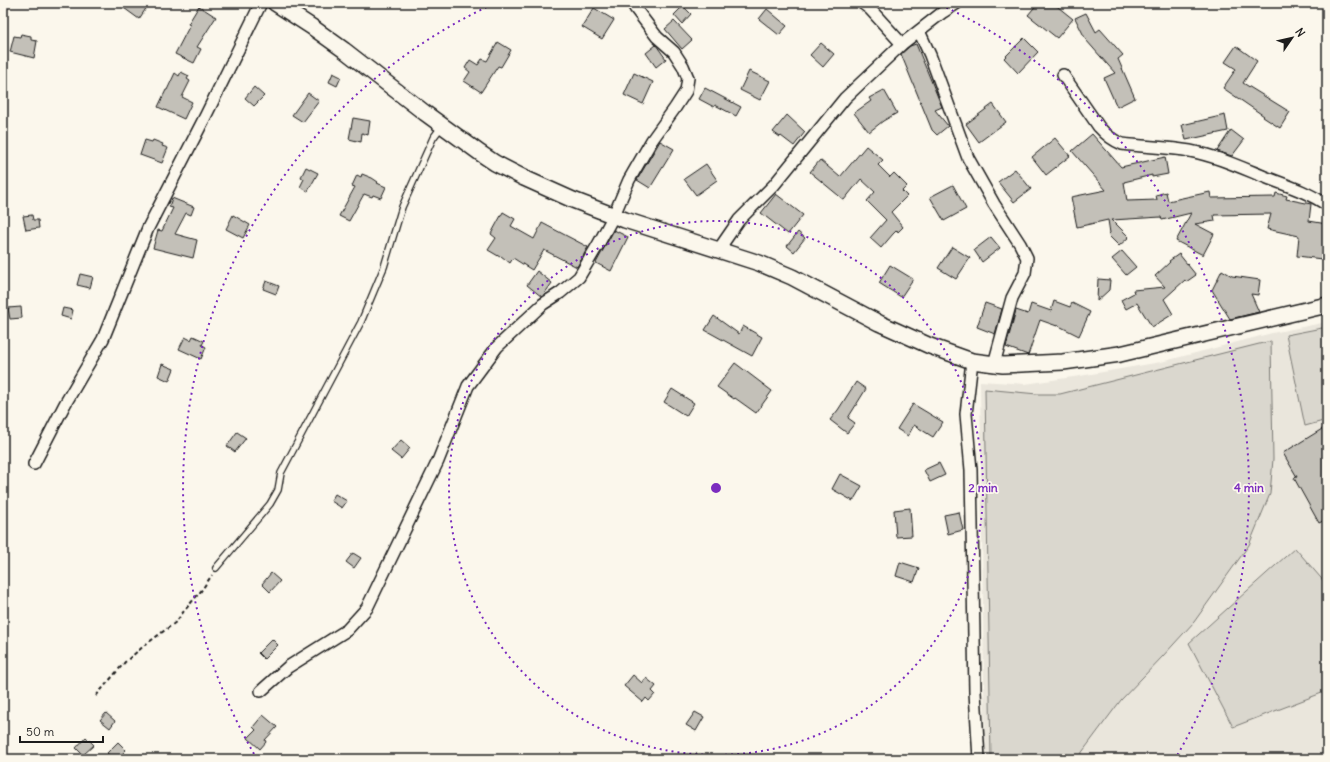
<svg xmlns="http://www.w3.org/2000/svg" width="1330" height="762" font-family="Delius,sans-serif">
  <rect width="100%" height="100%" fill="#fbf7ec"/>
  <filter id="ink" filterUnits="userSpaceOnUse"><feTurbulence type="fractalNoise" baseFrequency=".025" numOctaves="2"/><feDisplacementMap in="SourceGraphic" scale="8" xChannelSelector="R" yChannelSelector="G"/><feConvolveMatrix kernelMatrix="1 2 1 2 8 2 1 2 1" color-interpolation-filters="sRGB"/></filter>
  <g filter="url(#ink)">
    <path fill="#eae6dc" d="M1327,322V759H985L980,381L1025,384L1080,376L1161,362L1272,333Z"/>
    <path fill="#dad7ce" stroke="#7b7a75" d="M1327,327V420L1305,426L1286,335Z
      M1271,341L1273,459L1270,494L1249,545L1194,622L1163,656L1121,700L1077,759H991L985,389L1037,394H1060Z
      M1295,548L1327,585V691L1233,727L1189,643Z"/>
    <path fill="#c3c0b8" stroke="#1c1c1c" d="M117,3H142L147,7L139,19Z
      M1038,3H1053L1073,19L1057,38L1028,15Z
      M199,6L216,17L197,47L201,49L194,63L175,54L190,25L188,24Z
      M683,6L691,14L682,24L674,15Z
      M594,8L614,20L602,39L582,27Z
      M767,9L787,26L779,35L759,19Z
      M1086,13L1096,32L1100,29L1123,55L1118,59L1135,98L1117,107L1104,78L1115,73L1086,40L1075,18Z
      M674,21L692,40L682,49L665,29Z
      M21,34L31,36V40L37,41L34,58L10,52L14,36L20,37Z
      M1024,38L1038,52L1018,73L1004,58Z
      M498,42L511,50L501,67L498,66L481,92L464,81L470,72L465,68L470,60L478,65L482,59L487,61Z
      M821,43L834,54L823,67L810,55Z
      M916,44L942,107L935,110L948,126L937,135L932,130L901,54L910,46Z
      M656,45L666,59L656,67L646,53Z
      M1236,46L1257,61L1243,83L1290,112L1280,128L1263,117L1264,116L1223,88L1236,69L1225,62Z
      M749,71L770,81L760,100L740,90Z
      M181,72L189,76L187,79L190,81L182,97L192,102L184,119L158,107L166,90H167L175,73L179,76Z
      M333,73L341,77L337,86L329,82Z
      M634,73L653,82L643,104L624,95Z
      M254,87L264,96L254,106L245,98Z
      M705,88L741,107L736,116L715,105L714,107L699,99Z
      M884,90L897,113L883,121L869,132L854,113L871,101L869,98Z
      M308,93L319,101L303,122L292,115Z
      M993,104L1006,122L979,142L966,124Z
      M787,115L805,132L794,146L781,136L780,137L773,132Z
      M1225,115L1228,131L1186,140L1182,125Z
      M353,118L370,121L368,135L362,133L361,142L349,139Z
      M1231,130L1244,140L1232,156L1217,151Z
      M1092,134L1121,167L1165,157L1168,174L1152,177V175L1124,182L1127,201L1157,200L1156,195L1166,192L1168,201L1210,192L1211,198L1275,197L1276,193L1287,196L1286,199L1311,204L1309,221L1327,224V233L1322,259L1297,256L1299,236L1267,229L1271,214L1214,215L1215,221L1195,224L1214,234L1203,255L1176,241L1191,213L1162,220L1161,217L1112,220L1129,237L1119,246L1108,235L1110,233L1108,220L1077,227L1071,197L1106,190L1072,151Z
      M1055,138L1070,156L1046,175L1032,157Z
      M145,140L152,142L153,140L163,144L162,146L168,148L162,163L140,155Z
      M660,141L674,149L650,188L637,180Z
      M866,146L883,160L878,165L890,177L894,173L907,186L902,191L907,196L891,212L903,227L898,232L897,230L893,234L881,248L870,238L886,220L867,201L875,192L861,179L844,200L810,172L820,160L840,177Z
      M706,164L717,180L696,195L684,179Z
      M306,167L318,173L308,191L300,187L304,179L301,177Z
      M1015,169L1031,189L1014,202L998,182Z
      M362,174L372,178L378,182L377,183L386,187L381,198L373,195L372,197L364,194L349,221L339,216L355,187L352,186L357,175L361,177Z
      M953,185L966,209L944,221L930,197Z
      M776,194L803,215L788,234L761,213Z
      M172,198L194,207L191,215L186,213L175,234L197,240L193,258L153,248L158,230L162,231L173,208L169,207Z
      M503,212L515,219L511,226L534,239L542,223L588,247L577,267L544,250L532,270L513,258L510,263L501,256L500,257L488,250L496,238L491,234Z
      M32,215L33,220H38L39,228L26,230L23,216Z
      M233,215L250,225L243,238L226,229Z
      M614,230L628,237L611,271L596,263Z
      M798,232L805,238L794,252L787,246Z
      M991,237L1000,248L982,262L974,250Z
      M952,247L970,258L956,279L938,268Z
      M1122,251L1136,267L1126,275L1112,259Z
      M1179,254L1196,275L1186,282L1185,280L1164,299L1173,314L1152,327L1137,303L1126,309L1121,300L1134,293L1133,290L1165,287L1155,276L1170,262L1169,261Z
      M890,265L913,279L901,297L879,283Z
      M1222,270L1232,276L1260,280L1258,295L1251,294L1259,312L1230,319L1212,290Z
      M537,271L552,283L542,297L527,285Z
      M80,274L93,277L90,288L77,285Z
      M1098,279L1110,280L1109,290L1097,301Z
      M266,281L279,286L276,294L263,289Z
      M1054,301L1070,307L1072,303L1090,312L1079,336L1057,325V326L1040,320L1028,355L1006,347L1016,310L1028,314L1031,304L1051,311Z
      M985,303L1002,309L995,334L977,327Z
      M21,307L22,318L10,319L8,308Z
      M63,308L73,310L71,319L61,316Z
      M714,316L739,334L743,326L762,337L752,356L705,330Z
      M193,336L204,341L202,345L206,347L201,359L179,349L185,337L191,340Z
      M735,363L772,391L756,413L735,398L734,399L717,387Z
      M162,364L174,369L169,381L158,376Z
      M856,382L866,389L848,418L855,423L847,433L830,420L838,410Z
      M672,389L694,403L686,416L664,402Z
      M913,404L943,422L933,437L914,425L908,436L897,429Z
      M1327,426V519L1319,523L1294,478L1297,477L1283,453Z
      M237,432L246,438L235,452L227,446Z
      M401,440L410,448L401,459L391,451Z
      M939,463L945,475L930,482L924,470Z
      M840,474L862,486L853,501L832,489Z
      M335,494L347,501L342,508L331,501Z
      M910,508L912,536L896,537L894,510Z
      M959,512L963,530L948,534L944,515Z
      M353,553L361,558L354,568L346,562Z
      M900,562L919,568L914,582L896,576Z
      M271,573L280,581L270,592L262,584Z
      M272,639L278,645L264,659L258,653Z
      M633,675L642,683L646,678L656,686L652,691L655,694L649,701L646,698L643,702L624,686Z
      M695,712L704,717L696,731L686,725Z
      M106,713L115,721L110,728L100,720Z
      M263,715L277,727L265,740L266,742L260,749L248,738L256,730L253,727Z
      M86,737L94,745L83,755L76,748Z
      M118,742L126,750L117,759H113L107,753Z"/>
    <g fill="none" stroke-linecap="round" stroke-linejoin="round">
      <g stroke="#1c1c1c" stroke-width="8">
        <path id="lane" d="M216,568L270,504L278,490L281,473L361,322L384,267L402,207L433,138L442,126"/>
      </g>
      <g stroke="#1c1c1c" stroke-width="14">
        <path id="street" d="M862,3L870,9L902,44
          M919,31L930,55L968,158L994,204L1020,244L1027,258L1025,273L1012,298L994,364
          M1063,75L1099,127C1106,135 1112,140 1122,144C1145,147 1167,147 1190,151C1216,156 1240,167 1265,177C1286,185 1308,192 1327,205
          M719,249L739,220L774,185L845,98L902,44L943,12L957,3
          M972,361L966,414L971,470L975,692L979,759
          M34,464L65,404L103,339L148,228L206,115L261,3
          M261,691L288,667L347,630L367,608L438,461L468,386L497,347L543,304L560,293L579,277L599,243L614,215L629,180L652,140L675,108L686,91L688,78L683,66L674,52L657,37L635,8L633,3"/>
      </g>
      <g stroke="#1c1c1c" stroke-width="18">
        <path id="secondary" d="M275,3L312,27L344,50L425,113L480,153L495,163L524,178L573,200L625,220L759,263L792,277L879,323L930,346L972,361L1003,365L1063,362L1120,354L1327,305"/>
      </g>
      <path stroke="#1c1c1c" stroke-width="2" stroke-dasharray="4 3" stroke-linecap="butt" d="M96,696L125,662L145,645L176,622L184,611L201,591L212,575"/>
      <use href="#lane" stroke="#fbf7ec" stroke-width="5.5"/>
      <use href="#street" stroke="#fbf7ec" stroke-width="11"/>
      <use href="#secondary" stroke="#fbf7ec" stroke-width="15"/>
    </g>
  </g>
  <g fill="none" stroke="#7b2cbf" stroke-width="2" stroke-dasharray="2 4">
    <circle cx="716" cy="488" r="267"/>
    <path d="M257 759A533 533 0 0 1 491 5M941 5A533 533 0 0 1 1175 759"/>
  </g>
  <circle cx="716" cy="488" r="6" fill="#7b2cbf" stroke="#fbf7ec" stroke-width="2"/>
  <g font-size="12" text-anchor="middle" font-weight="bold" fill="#7b2cbf" stroke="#fbf7ec" stroke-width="3.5" stroke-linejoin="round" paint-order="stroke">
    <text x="983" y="492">2 min</text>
    <text x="1249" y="492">4 min</text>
  </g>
  <rect width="1330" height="762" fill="none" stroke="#fbf7ec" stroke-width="16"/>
  <rect x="8" y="8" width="1314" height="746" fill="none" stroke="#1c1c1c" stroke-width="1.5" filter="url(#ink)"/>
  <g transform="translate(1292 38) rotate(56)" stroke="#fbf7ec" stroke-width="3" paint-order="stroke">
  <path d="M0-3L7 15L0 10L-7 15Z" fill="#1c1c1c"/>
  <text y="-6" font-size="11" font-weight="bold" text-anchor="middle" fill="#1c1c1c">N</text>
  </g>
  <path d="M20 736v6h83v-6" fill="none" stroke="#1c1c1c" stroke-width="2"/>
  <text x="26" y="736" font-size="12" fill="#1c1c1c" stroke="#fbf7ec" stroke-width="3" paint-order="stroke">50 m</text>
</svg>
